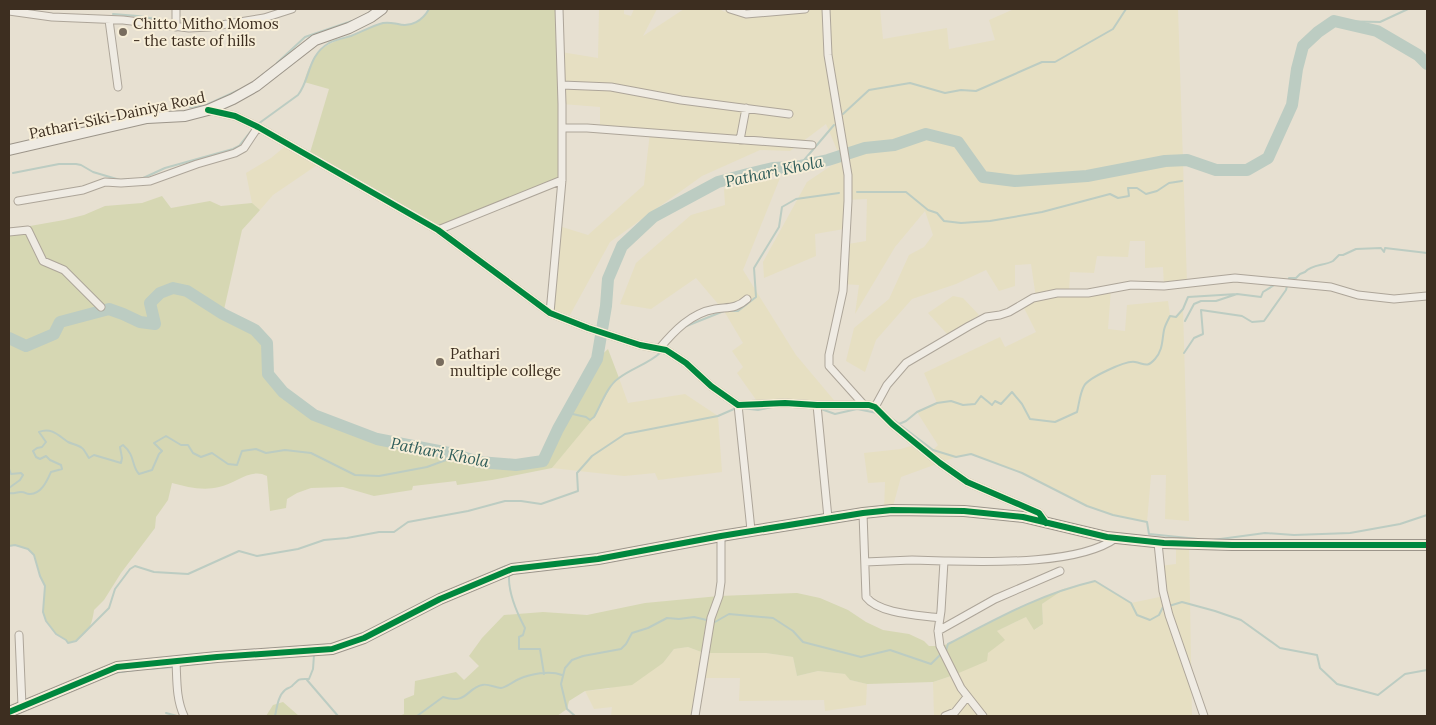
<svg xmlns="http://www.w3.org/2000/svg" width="1436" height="725" font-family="Lora,serif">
  <rect width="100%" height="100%" fill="#e7e0d1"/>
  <path fill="#e6dfc2" d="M599,9H624V14L631,16L634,9H657L643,36L684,9H719L725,12L726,9H880L883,39L947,28L949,49L995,40L989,20L1014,9H1178L1187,283L1164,286L1163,267L1145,268V241H1130L1128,257L1097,256L1094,273L1070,272L1069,293L1111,289L1108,329L1125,331L1127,305L1168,301L1170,315L1176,317L1183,309L1189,521L1165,519L1166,475H1151L1147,522L1113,515L1087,506L1022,473L971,454L956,457L901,477L892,510L884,511L885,482L868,483L864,453L901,449L917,444L929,454L938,445L917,412L937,403L924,373L1000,337L1005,347L1036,332L1023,306L1036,298L1031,264L1015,265V286L999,291L986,270L956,284L912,299L876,340L865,372L846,361L854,328L889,299L909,255L924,247L933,235L925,211L895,247L855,314L859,285L843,284L848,244L866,241L867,199L845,200L844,229L815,234L816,256L764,278L763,262L807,182L841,159L826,124L790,151L760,150L702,176L610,242L570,315L550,313L559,226L588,235L644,185L650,132L600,130V107L562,104L561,52L598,58Z
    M288,144L320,163L273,195L260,210L252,203L246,173L271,158Z
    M780,178L743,270L796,355L838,405L759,404L737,373L743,367L732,351L743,343L724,311L696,278L651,309L620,304L636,263L691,215L725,205L724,189Z
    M953,296L963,298L979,315L948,335L928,313Z
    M619,378L628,403L685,394L718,416L722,472L658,480L655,473L624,476L552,468L590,420L594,417L612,384Z
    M1176,544H1189L1192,716H934L933,682L954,675L988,654L997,631L1026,617L1035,630L1043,624L1042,604L1066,588L1095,581L1131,603L1164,596L1159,566L1176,564Z
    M688,647L704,653H766L793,657L797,676L818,671L846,674L850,680L867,684L866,705L825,711L824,700L739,701L740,678H702L695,716H611L612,707L594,709L585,691L608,689L663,663L674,649Z"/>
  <path fill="#d6d7b3" d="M429,9H559L562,180L438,230L309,156L329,89L304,82C315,46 325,45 357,33C367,30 377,24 386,22C391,22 393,23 397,24C411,28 423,20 429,9Z
    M162,196L171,208L210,201L221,206L252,203L260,210L242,230L223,314L255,330L267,343L268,374L283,392L314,415L377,439L449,453L479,462L516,465L543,461L558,429L597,359L608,349L619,378L612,384L595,416L552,468L492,480L457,485L456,481L413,486L412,490L374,496L343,487L311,488L297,493L287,499L286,508L270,511L267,476C251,467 235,484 219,487C203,491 187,487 172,483L168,500L156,517L155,528L121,573L104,600L94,610C92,627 86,638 68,643L66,640L56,634L46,621L43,612L45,586L40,576L34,555L28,549L15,545L9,546V232L28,230L30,226L64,220L84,215L105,206L142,203Z
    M1066,588L1042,604L1043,624L1034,630L1026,617L997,631L1005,640L988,653L987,661L954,675L933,682L867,684L850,680L845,674L818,671L797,676L793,657L766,653H704L688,647L674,649L663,663L632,685L585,691L569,701L567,709L557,716H399L404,714V699L414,695L415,681L456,672L464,680L479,666L469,656L482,638L504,615L543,612L587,615L645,603L719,596L797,593L820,598L848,610L866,622L883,630L909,634L924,641L929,646H940L948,644L1020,607Z
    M283,702L299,716H266L273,705Z"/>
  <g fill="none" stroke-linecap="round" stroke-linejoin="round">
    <path stroke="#bcccc2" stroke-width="2" d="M113,14L138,16L173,22
      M1334,21L1380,22L1408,9
      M277,63L305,37L352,21
      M190,107L204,106L239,90
      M843,114L869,90L910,83L945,93L961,90L976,91L1042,62H1055L1113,29L1126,9
      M258,124L298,95C311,78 307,56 329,43C335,40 344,38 351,36C361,32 372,26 383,23C389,22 392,23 398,24C411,28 423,20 429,9
      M799,166L834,125
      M13,173L59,164H76L81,165L93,172L120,180L134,179
      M141,179L165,168L233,149L239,146L251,131
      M857,192H906L928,210L937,213L944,221L961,223L990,221L1042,212L1110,194L1118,198L1129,196L1128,188H1137L1146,194L1157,191L1169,183L1182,181
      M729,311H738L756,297L754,268L779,227L782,207L796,199L839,193
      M1185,321L1194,304L1201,301H1216L1237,294L1261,297L1263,292L1276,284
      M684,327L724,311
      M9,334L12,339
      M1184,353L1194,338L1203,334L1201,310L1242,316L1252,322L1264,321L1286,290L1289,278H1296L1300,274L1305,272C1312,264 1324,266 1333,261C1335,259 1337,257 1339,255H1343L1356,249L1381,248L1384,252L1385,248L1427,253
      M781,407H801
      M741,408L758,410L776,406
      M821,409L835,414L857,409L877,413
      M568,413L586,417L590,420L594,417C601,405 607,386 619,378C632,368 648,364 660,353
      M891,418L933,450L956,457L971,454L1022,473L1087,506L1113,515L1147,522L1149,534L1198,539
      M899,424L906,421L917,412L937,403L951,401L963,405L975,404L981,396L992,405L995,401L1001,404L1012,392L1022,404L1030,419L1055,422L1077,412C1079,404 1080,393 1084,386C1088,378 1126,360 1135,362C1145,364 1147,368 1155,359C1163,350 1162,340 1164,330C1165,325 1168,320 1170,316L1176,317L1183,309L1188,297L1237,294
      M9,469L11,474L21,473L23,475L20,480L9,488V493C14,494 16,492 21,492C26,492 24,493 29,494C41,495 47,481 51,472L62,469L61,465L50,460L46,456L40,459L36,457L33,451L37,448L42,447L46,442L39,432C52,427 59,436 68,442C72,444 78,445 82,448C85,450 87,456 89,458L94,455L121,463L122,458L120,447L123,445C136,456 131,466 139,474L152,470L159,454L162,451L154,443L166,436L181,445H188L193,453L201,457L212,453L228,464L237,465L242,451L256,449L266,453L285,450L311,453L355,475L379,476L427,467L446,460L449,453
      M1213,540L1265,533L1294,535L1350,533L1400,524L1427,515
      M9,546L15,545L28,549L34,555L40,576L45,586L43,612L46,621L56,634L66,640L68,643L76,641L109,608L115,589L130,569L135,566L154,572L188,574L239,551L257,556L298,549L324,540L347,538L379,532H394L408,522L468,511L505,501H521L541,504L578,491L577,473L592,456L625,434L718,416L734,409
      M497,570L506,566
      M509,575C508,593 517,613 525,628L523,635L519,637V649H540L544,674
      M1169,606L1182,602L1215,611L1241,620L1280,648L1317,655L1320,668L1337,684L1378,695L1405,674L1427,670
      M946,651L948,644C998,618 1040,594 1095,581L1131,603L1137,615L1150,620L1159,615L1163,607
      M148,669L174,667
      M114,673L141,669
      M307,680L338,716
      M166,713L177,716
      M275,716C277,707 278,696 285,690C289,687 288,689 292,686C300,678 298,679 309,679L313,669L314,655
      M417,716L443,697C467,705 467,688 482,685C488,683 495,688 501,688C507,687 514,681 519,679C530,674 550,670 562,675
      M575,716L567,709L561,684L565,668L572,660L583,656L621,649L626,644L632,633L648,628L667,618L679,619L694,617L715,622L729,614L773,618L793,631L803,642L861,657L890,650L931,664L940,655"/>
    <path stroke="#bcccc2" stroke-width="12" d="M9,338L26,346L54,334L60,322L109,309L123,314L140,322L155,324L150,303L160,293L173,288L187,291L223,314L255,330L267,343L268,374L283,392L314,415L377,439L449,453L479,462L516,465L543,461L558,429L597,359L606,306L608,279L622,246L653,217L718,182L748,174L773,168L795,167L828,160L865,148L894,145L926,134L958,142L983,177L1015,181L1087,176L1165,161L1187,160L1216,170H1247L1268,158L1292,105L1297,69L1303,46L1318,32L1334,21L1377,31L1418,55L1427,64"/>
    <g stroke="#ada599" stroke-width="9">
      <path id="street" d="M730,9L746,14L805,9
        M826,9L828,55L848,175V201L843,291L829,355V366L864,405
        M9,11L52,17L123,20L189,28L209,27L264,18L292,9
        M109,20L118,87
        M176,27V9
        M562,85L611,87L681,100L789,114
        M208,110L235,116L258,127L438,230L550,313L588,328L640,345L666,350L686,363L711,386L738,405L785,403L817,405H869L875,407L892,424L940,463L967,482L1039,513L1046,522
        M562,128H587L812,145
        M740,140L746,108
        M18,201L83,190L105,182L121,183L150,181L197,164L235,153L244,148L258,127
        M438,230L562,180
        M9,232L28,230L43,261L64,270L101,307
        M550,313L562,180V104L559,9
        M659,349C674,331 691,313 715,309C729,307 736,309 747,299
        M738,405L751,530
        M817,405L828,518
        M875,407L887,385L906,363L969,326L986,317L1000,315L1009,312L1033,298L1057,293H1088L1131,285L1164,286L1235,278L1331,287L1358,295L1394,299L1427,296
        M863,513L866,597C879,614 919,615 940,618
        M1158,543L1163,591L1169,615L1204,716
        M865,562L912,560L944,561
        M938,631L995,599L1060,571
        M19,635L22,706
        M176,661C177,680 176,699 184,716
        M695,716L711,618L719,596L721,582V536
        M945,716L955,712L967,697
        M983,716L961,688L940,646L938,631L941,611L944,561C989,562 1079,565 1116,538"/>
    </g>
    <g stroke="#9c958a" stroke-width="12">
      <path id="secondary" d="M9,150L147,118L185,116L208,110L233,99L256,86L315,40L349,28L371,17L382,9
        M9,712L117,667L217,657L332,649L364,638L440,599L512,569L598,559L721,536L863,513L892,510L964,511L1023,517L1107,537L1164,543L1232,545H1427"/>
    </g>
    <use href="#street" stroke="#efebe3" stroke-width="7"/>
    <use href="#secondary" stroke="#efebe3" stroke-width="10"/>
    <g stroke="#f7eed8" stroke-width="9">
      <path id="cycleway" d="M208,110L235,116L258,127L438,230L550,313L588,328L640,345L666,350L686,363L711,386L738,405L785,403L817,405H869L875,407L892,424L940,463L967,482L1039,513L1046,523
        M9,712L117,667L217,657L332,649L364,638L440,599L512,569L598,559L721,536L863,513L892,510L964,511L1023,517L1107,537L1164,543L1232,545H1427"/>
    </g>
    <use href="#cycleway" stroke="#00873e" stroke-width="6"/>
  </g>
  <g fill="#786c5e" stroke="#f7eed8" stroke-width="2">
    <circle cx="123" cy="32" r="5"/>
    <circle cx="440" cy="362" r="5"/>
  </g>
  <g text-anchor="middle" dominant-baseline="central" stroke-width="4" stroke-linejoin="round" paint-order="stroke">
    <g font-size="15" fill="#3d2e20" stroke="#f7eed8" text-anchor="start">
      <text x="133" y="23">Chitto Mitho Momos<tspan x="133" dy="17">- the taste of hills</tspan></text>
      <text x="450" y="353">Pathari<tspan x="450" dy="17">multiple college</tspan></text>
    </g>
    <g font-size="15" fill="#3d2e20" stroke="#f7eed8">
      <text transform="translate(117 115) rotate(-12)">Pathari-Siki-Dainiya Road</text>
    </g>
    <g font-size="16" font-style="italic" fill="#2f5d5a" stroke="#f7eed8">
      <text transform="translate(774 171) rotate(-12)">Pathari Khola</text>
      <text transform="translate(440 452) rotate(11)">Pathari Khola</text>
    </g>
  </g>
  <rect width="1436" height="725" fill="none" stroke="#3d2e20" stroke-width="20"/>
</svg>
